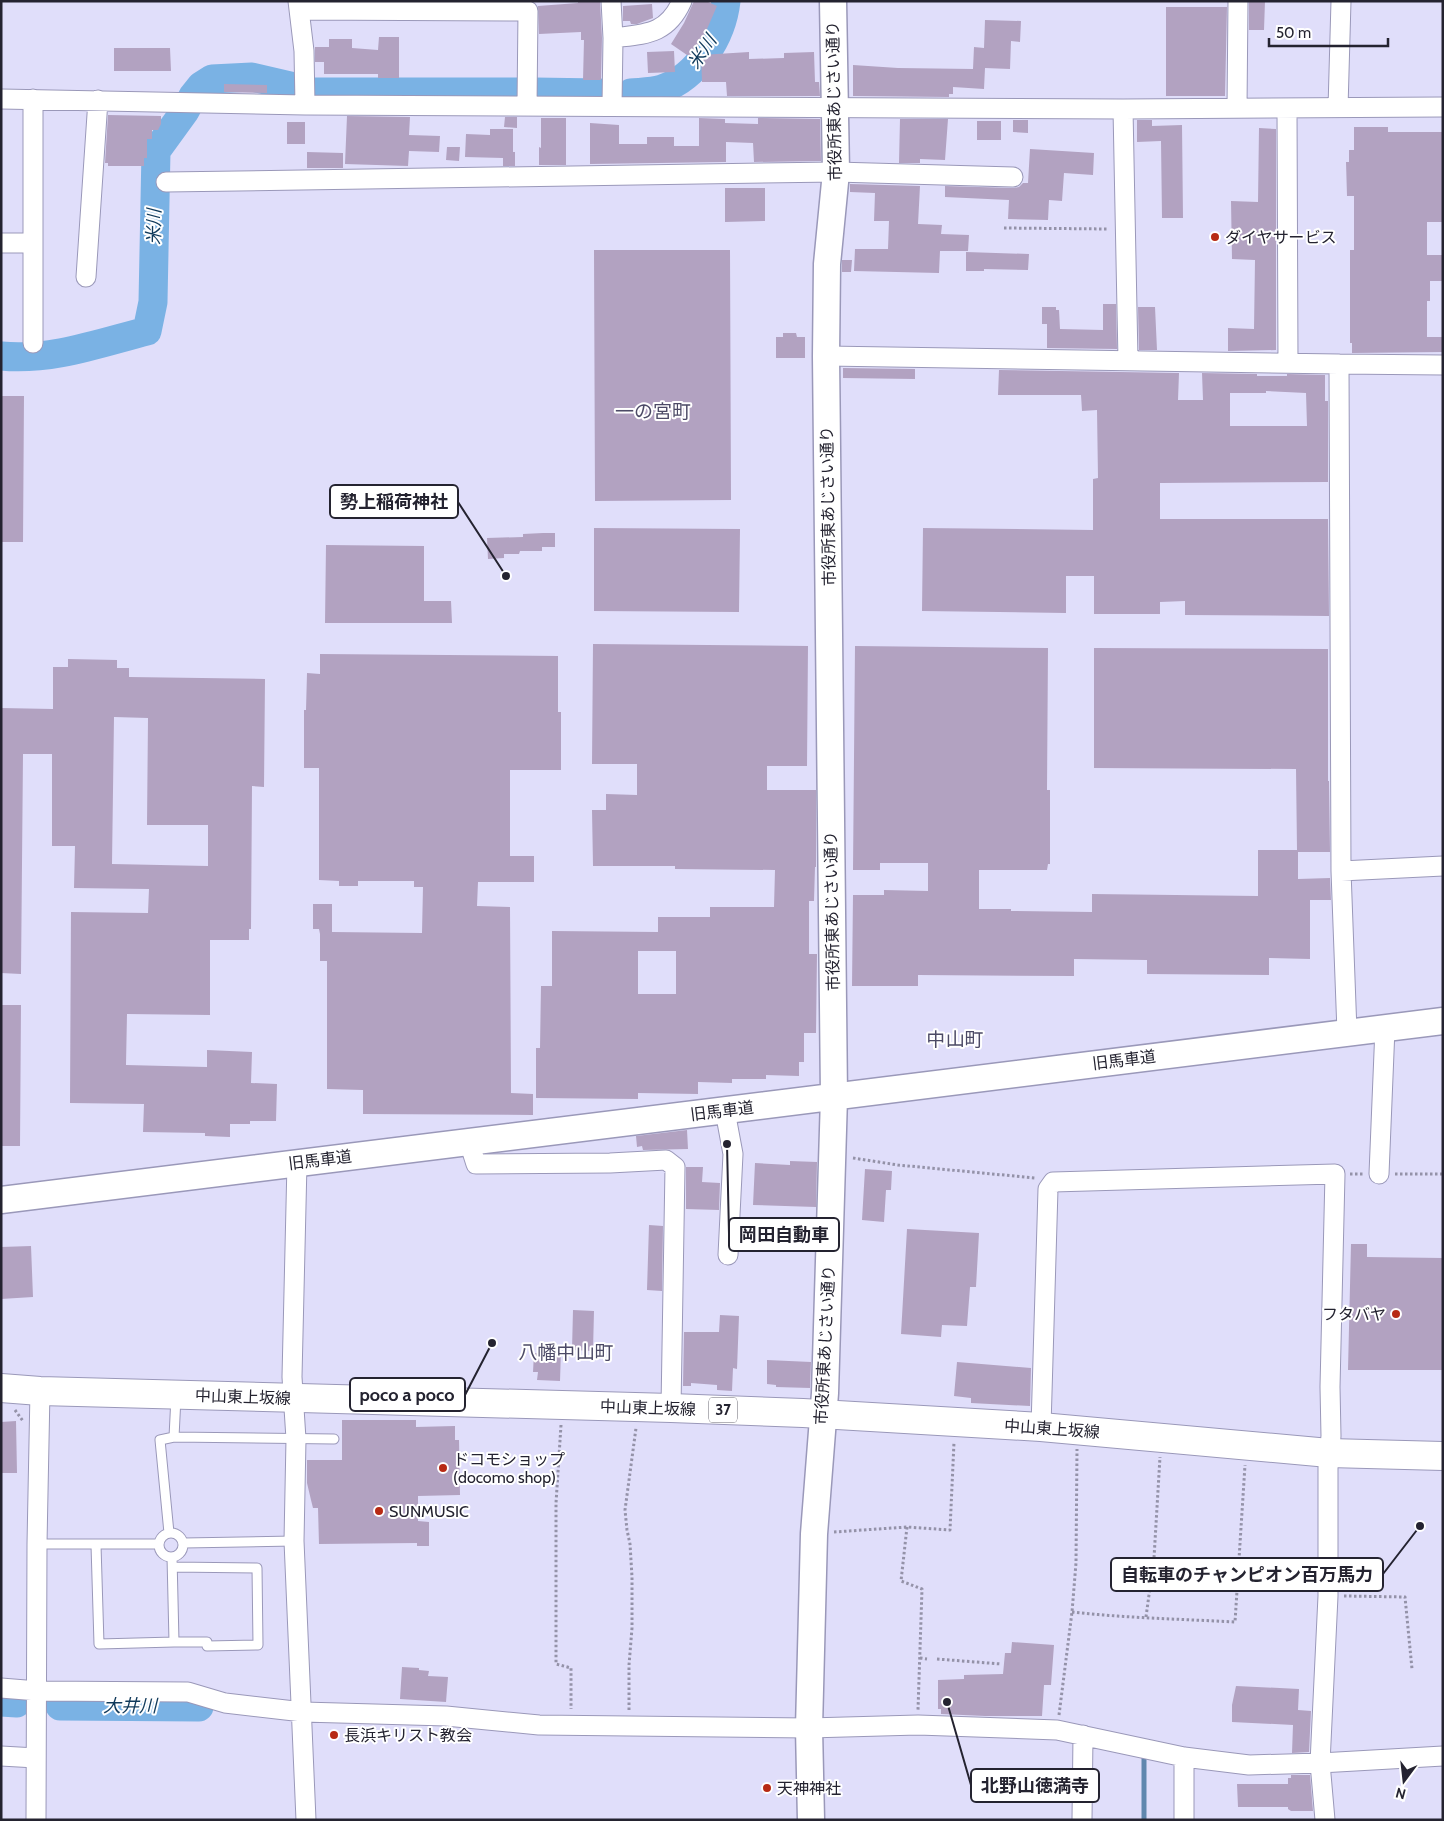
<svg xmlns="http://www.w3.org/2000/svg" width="1444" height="1821" font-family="Cabin,'Noto Sans JP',sans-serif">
  <rect width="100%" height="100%" fill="#e0defa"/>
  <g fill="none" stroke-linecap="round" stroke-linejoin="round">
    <path stroke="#6087ae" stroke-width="5" d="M1144,1820V1756"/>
    <path stroke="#7ab2e4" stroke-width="29" d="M314,92H521
      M535,92L600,93
      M631,93C641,92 653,92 662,89C697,77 722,37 726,1
      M1,356C51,361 100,343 147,331L153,302L156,151L185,111L193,96L201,86L212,79L252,77L295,87
      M1,1702L17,1703
      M60,1706L199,1707"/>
  </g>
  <path fill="#b2a2c1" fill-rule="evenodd" d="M578,1H600L602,38L601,80H583L584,40H581V32L539,34L538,6L578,3Z
    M694,1H706L717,6L704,36L692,55H687L671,44L684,23Z
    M1249,1H1265L1264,30H1249Z
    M652,4L653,18L637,24H631L630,21H623V6Z
    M1166,7H1227L1225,96H1166Z
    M985,20L1021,21L1020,42L1011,41L1010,69L985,68L984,89L953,87V94H949V97L853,96V65L898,68L973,69L974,47L984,48Z
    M379,37H399V78H378V74H324V62H315V47H329V39H352V48L378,50Z
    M114,48H170L171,71H114Z
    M674,51L675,72L648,73L647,52Z
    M749,52V59L784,58V53L814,52L815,82H819L820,96H727L726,82H702L701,55Z
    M224,84L267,85V93L224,92Z
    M108,115L161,116V124L158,130H152V139H147V158H144V166H108V163H105Z
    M347,116L410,117L409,135L440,136L439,152L409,151L408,166L345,164Z
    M505,117H517V128L504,127Z
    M541,118H566V165H539V147L541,148Z
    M699,118L725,119V123L758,124V118L820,119L821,161L754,162L753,143L726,142V162L590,164V123L619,125V144H647V137H674V146H699Z
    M900,119H948L945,160L920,159V163H899Z
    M1013,120H1028V133L1013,132Z
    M1137,120H1152V126L1182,125L1183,218H1162L1161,141L1137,142Z
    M977,121H1001V140H977Z
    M287,122H305V144H287Z
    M1354,127H1388V132H1443V222H1427V255H1443V281H1430V301H1427V337H1443V352L1352,353V343H1350V250H1354V196H1347L1346,162H1349V150H1354Z
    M1259,128L1276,129V350L1228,351V328L1254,329L1255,260L1232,259L1231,201L1258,202Z
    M490,129H513V152H515V166H503V158L465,157L466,134L490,135Z
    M447,147H460L459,161L446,160Z
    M1030,149L1094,153L1093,175L1064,173L1062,201L1049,200L1048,220L1008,219L1009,200L945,197V186L1013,188L1019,187L1023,183H1028Z
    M307,152L343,153V168H307Z
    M850,184L920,186L918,224L942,225L941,234L969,235L968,251H940L939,273L854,271L855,249H888L889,221H874L875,193L850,192Z
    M725,188H765V221L725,222Z
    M594,250H730L731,500L595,501Z
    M966,252L1029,254L1028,270L984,269V271H966Z
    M842,260H852L851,272H842Z
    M1103,304H1116L1117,349L1047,348V324H1042V307H1056V310H1059L1060,329L1103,330Z
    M1138,307H1155L1157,350H1139Z
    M783,333H796L797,337H805V358H776V337H783Z
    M843,368L915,369V379L843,378Z
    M999,370L1179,373L1178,400H1203L1202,373L1257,374V376H1287V374L1325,375V401H1328V482L1160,483V519H1328L1329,616L1185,615V601L1160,602V614H1094V576H1066V613L922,611L923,528L1093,530V479L1098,478L1097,410L1082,411L1081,395H998ZM1266,391L1306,393L1307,426H1230V393H1266Z
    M1,396H24L23,542H1Z
    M594,528L740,529L739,612L594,611Z
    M543,533H555V547H542V551H520L519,554H504V558L488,559L487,538L523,537V534Z
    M326,545L424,546V601H451L452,623H325Z
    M593,644L808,646L807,766H767V790H816V867H815L814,901H809V954H817L816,1033H804V1062H799V1076L766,1075V1079H732V1083L698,1082V1094L638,1093V1099L536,1098V1048H540L541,986H552V931L658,932V917H710V907H774L775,870L675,869V866H593L592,810H606V794L637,795V764H592ZM638,951H676V994H638Z
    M855,646L1048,648L1047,790H1050V864H1048L1047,870H979V909H1011V911L1092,912V894L1258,896V850H1297L1296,769L1094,768V648L1328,649V781H1329L1330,852H1298V879L1330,878L1331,900H1310V959L1269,958V975L1147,974V960L1074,959V976L918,975V986H852L853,895H884V890L928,891V863H880V870H853Z
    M320,654L558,656V712H561V770H510V856H534V882H478L477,906L510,907L511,1093L533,1094V1115L363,1114V1090L327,1089V961H320V934L319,929H313V904H332V932L422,933L423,887H414V881H358V886H339V881L319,880V768H304V710H306L307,673L320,674Z
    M68,659L117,660V668H129V677L265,679L264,787L252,786L251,929H249V940H210V1015L127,1014L126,1065L207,1067V1050L252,1052L251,1083L277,1084L276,1121H250V1124H230V1137L205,1136V1133L143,1132L144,1104L70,1103L71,912L148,913L149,889L74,888L75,846H52V754H23L21,974L1,973V708L53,709V667H68ZM114,717L148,718L147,825H208V866L112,864Z
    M1,1005H21L20,1146H1Z
    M687,1130L688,1149L643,1150L642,1146L637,1147L636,1136Z
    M790,1161L817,1162L816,1207L753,1205L755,1163L790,1165Z
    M686,1167H703L702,1182L720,1183L719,1210L686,1209Z
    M865,1169L892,1171L891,1190H886L884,1222L862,1220Z
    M649,1225L663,1226L662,1291L647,1290Z
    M907,1229L979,1233L976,1287H970L967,1326L942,1325L941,1337L901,1334Z
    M1351,1244H1367V1257L1443,1258V1370H1348Z
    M31,1246L33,1297L1,1299V1247Z
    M573,1310L594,1311L593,1351L572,1350Z
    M720,1315L739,1316L737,1369L733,1368L732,1391L717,1390V1385L691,1383V1386H683L684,1332H719Z
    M539,1350H561L560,1381L537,1380L538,1372H533L534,1353H538Z
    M767,1360L811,1362L810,1388L776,1387V1385L767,1384Z
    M957,1362L1031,1368L1030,1406L971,1403V1398L954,1396Z
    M342,1420H416V1427L455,1426V1440H459L460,1495L418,1496V1521L429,1522V1546H417V1543L319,1544L318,1508H313L311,1500L307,1483V1460H342Z
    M16,1421L17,1473H1V1422Z
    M1012,1642L1054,1645L1051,1685H1044L1042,1716H985L941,1714V1709H938V1680L964,1679V1675L1003,1674L1005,1653H1011Z
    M402,1667L419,1668V1670L429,1671L428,1676L448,1677L446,1702L400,1699Z
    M1236,1686L1299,1689L1298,1710L1311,1711L1309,1752L1292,1753L1293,1725L1232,1722V1705Z
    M1291,1775H1310L1313,1811H1291L1288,1809V1807H1238L1237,1784H1288V1778H1291Z"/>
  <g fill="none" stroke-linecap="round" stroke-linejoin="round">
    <g stroke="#9a98b9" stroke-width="11">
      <path id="lane" d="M174,1437L176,1397
        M159 1545a12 12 0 1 1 24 0a12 12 0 1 1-24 0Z
        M169,1533L160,1440L174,1437L334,1439
        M184,1543L294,1541
        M37,1544H159
        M96,1545L99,1644L174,1642
        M172,1557L174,1642H207V1646L258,1645L257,1568L173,1567"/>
    </g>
    <g stroke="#9a98b9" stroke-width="21">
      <path id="street" d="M298,1L304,51L305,105
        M611,1L613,38L612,106
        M299,10L528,11L527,106
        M613,38C645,34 667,35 682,1
        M1,99L305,105L1123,109L1443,107
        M1237,108L1238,1
        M1338,108L1341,1
        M1123,109L1128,360
        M1287,109L1288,362
        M166,182L836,172L1013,177
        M1,243H32
        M86,277L98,100
        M33,343V99
        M826,356L1339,364
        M1341,871L1443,866
        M1347,1032L1341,871L1339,364L1443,365
        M725,1111L733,1154L728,1255
        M469,1142L476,1164L610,1163L666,1160L675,1167L671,1408
        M297,1163L292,1377L296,1439L294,1541L306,1820
        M1379,1174L1385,1028
        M1041,1427L1048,1189L1053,1182L1335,1174L1330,1387L1331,1436L1328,1468V1596L1320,1763L1325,1820
        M1,1688L38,1691L188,1692L225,1703L303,1712L446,1716L539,1725L809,1728L918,1725L1057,1730L1184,1757L1249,1765L1320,1763L1443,1756
        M1,1756L36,1758
        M1184,1757V1820
        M36,1820L37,1544L40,1391
        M1082,1820L1083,1735"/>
    </g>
    <g stroke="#9a98b9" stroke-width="29">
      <path id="secondary" d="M1,1200L1443,1021
        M811,1820L809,1728L814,1534L825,1393L834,1097L826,356L827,264L836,172L833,1"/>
    </g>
    <g stroke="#9a98b9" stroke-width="30">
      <path id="primary" d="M1,1388L40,1391L671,1408L803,1413L1041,1427L1329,1453L1443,1456"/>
    </g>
    <path stroke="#9492a8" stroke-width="3" stroke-dasharray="2.5 2.5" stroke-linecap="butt" d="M1004,228L1109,229
      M853,1158L898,1165L1035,1178
      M1350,1174H1364
      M1395,1174H1443
      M15,1410L23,1421
      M561,1425L556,1503V1664L571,1668V1709
      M907,1527L901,1581L922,1589L918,1710
      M834,1532L907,1527L950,1530L954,1442
      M1344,1596L1405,1597L1412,1669
      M1072,1612C1126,1618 1180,1619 1235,1622L1245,1465
      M1146,1617L1154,1558L1160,1457
      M920,1658L927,1659
      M937,1659L1001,1664
      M629,1710V1665L632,1628V1577L630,1544L627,1530L625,1510L636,1428
      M1059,1715L1072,1612L1076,1563L1077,1449"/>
    <use href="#lane" stroke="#fff" stroke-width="9"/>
    <use href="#street" stroke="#fff" stroke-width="19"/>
    <use href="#secondary" stroke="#fff" stroke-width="26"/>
    <use href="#primary" stroke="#fff" stroke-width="28"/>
  </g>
  <g fill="#b72a14" stroke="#fff" stroke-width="2">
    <circle cx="1215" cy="237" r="5"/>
    <circle cx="1396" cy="1314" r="5"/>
    <circle cx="443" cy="1468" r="5"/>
    <circle cx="379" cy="1511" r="5"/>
    <circle cx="334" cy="1735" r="5"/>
    <circle cx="767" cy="1788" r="5"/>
  </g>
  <g text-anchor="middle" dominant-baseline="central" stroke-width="4" stroke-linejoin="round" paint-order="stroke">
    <rect fill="#fff" stroke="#66656e" stroke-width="1" x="709" y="1397.5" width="28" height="25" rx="4"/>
    <g font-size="15" font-weight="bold" fill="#242330">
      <text x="723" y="1410">37</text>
    </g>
    <g font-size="16" fill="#242330" stroke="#fff">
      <text transform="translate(834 101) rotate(-91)">市役所東あじさい通り</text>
      <text transform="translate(828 506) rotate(-91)">市役所東あじさい通り</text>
      <text transform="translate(832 911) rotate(-91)">市役所東あじさい通り</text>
      <text transform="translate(1124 1060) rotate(-7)">旧馬車道</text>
      <text transform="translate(722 1111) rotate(-7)">旧馬車道</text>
      <text transform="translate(320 1160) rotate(-7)">旧馬車道</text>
      <text transform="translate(825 1345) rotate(-87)">市役所東あじさい通り</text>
      <text transform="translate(243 1397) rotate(2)">中山東上坂線</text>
      <text transform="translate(648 1408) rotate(2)">中山東上坂線</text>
      <text transform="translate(1052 1429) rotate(4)">中山東上坂線</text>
    </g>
    <g font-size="16" fill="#242330" stroke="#fff" text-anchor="start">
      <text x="1225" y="237">ダイヤサービス</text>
      <text x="1386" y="1314" text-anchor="end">フタバヤ</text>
      <text x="453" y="1459">ドコモショップ<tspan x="453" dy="18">(docomo shop)</tspan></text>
      <text x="389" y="1511">SUNMUSIC</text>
      <text x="344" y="1735">長浜キリスト教会</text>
      <text x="777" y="1788">天神神社</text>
    </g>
    <g font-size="18" font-style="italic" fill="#103a5b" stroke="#fff">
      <text transform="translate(702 52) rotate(-56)">米川</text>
      <text transform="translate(154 227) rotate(-89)">米川</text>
      <text x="130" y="1706">大井川</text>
    </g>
    <g font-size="19" fill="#4c4a66" stroke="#fff">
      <text x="653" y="411">一の宮町</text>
      <text x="955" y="1039">中山町</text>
      <text x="566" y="1352">八幡中山町</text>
    </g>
  </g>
  <path fill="none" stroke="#242330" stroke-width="2" d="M506 576L458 502M727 1144L729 1234M492 1343L465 1395M1420 1526L1383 1574M947 1702L971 1785"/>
  <g fill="#242330" stroke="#fff" stroke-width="2">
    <circle cx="506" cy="576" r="5"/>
    <circle cx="727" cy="1144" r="5"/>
    <circle cx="492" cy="1343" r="5"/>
    <circle cx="1420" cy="1526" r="5"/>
    <circle cx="947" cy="1702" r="5"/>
  </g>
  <g fill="#fff" stroke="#242330" stroke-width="2">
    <rect x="330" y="485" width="128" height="33" rx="5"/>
    <rect x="729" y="1218" width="110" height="33" rx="5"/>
    <rect x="350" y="1378" width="115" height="33" rx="5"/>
    <rect x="1111" y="1558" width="272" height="33" rx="5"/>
    <rect x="971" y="1769" width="128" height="33" rx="5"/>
  </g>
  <g font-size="18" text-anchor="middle" font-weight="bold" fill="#242330">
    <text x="394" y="508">勢上稲荷神社</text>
    <text x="784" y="1241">岡田自動車</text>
    <text x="407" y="1401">poco a poco</text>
    <text x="1247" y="1581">自転車のチャンピオン百万馬力</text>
    <text x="1035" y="1792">北野山徳満寺</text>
  </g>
  <rect width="1444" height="1821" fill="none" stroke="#242330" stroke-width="5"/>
  <g transform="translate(1404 1781) rotate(195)" stroke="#ffffff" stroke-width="4" paint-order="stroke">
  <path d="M0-4L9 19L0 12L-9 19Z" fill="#242330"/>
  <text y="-8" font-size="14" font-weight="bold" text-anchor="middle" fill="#242330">N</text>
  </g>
  <path d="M1269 38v8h119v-8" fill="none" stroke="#242330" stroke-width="2.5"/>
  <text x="1276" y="38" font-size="15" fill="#242330" stroke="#ffffff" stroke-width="4" paint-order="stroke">50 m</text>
</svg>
